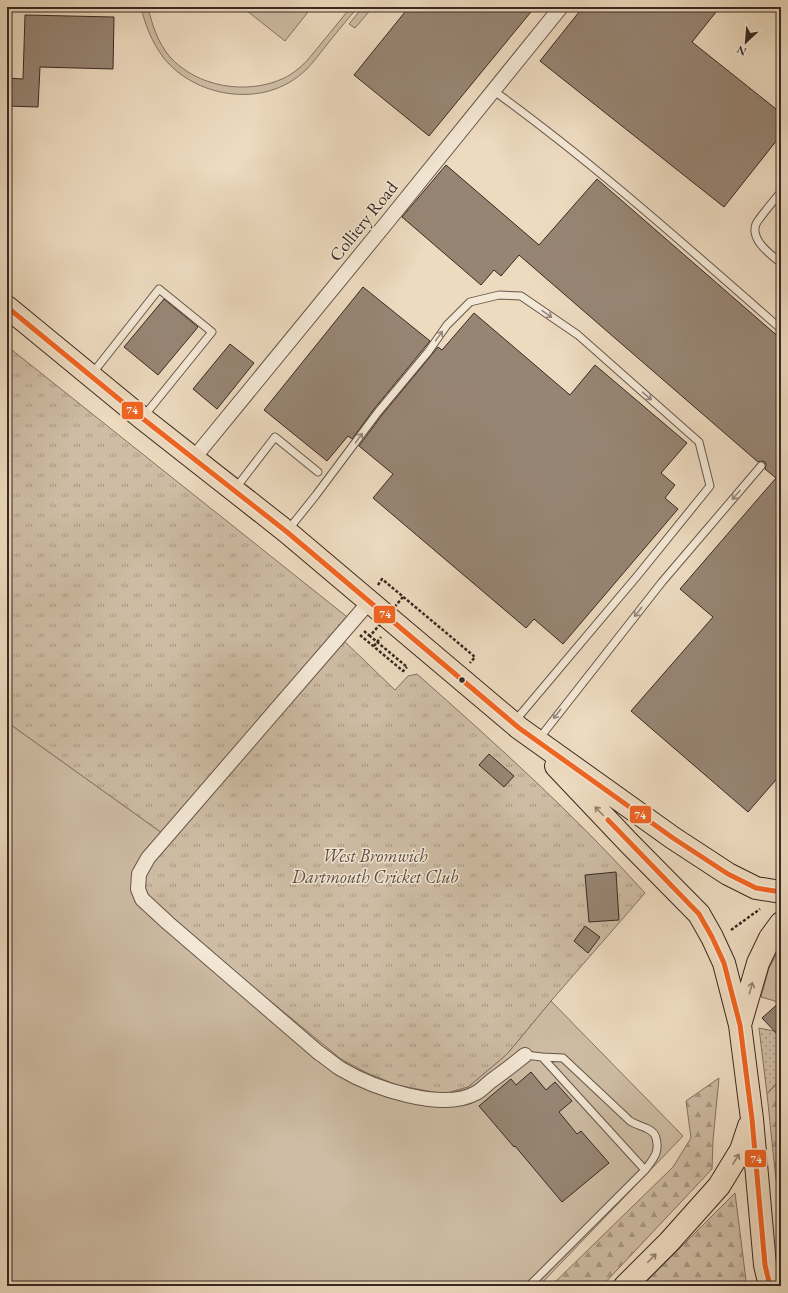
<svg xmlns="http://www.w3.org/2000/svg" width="788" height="1293" font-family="'EB Garamond',serif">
  <defs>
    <pattern id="forest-firs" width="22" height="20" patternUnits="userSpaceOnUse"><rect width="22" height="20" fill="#cebca4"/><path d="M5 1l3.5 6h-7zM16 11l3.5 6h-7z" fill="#a89985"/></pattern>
    <pattern id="park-tufts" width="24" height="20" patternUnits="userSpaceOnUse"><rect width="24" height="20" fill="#cebca4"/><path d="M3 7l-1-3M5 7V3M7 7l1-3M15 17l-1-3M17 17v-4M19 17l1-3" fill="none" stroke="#a89985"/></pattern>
    <pattern id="garden-dots" width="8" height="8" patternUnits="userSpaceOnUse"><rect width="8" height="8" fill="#cebca4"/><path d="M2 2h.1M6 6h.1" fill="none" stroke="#a89985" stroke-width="1.8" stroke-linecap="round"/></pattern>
  </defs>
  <rect width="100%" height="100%" fill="#eddabf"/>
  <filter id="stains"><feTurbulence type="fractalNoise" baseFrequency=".005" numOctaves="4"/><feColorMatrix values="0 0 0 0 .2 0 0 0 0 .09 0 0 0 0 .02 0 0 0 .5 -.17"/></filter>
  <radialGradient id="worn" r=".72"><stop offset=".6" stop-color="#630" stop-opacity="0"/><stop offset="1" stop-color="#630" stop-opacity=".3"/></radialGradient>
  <path fill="#cebca4" stroke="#847263" d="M141,7H148C152,25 158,43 170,57C197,87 246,95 282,79C287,77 293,73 298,69C306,63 313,53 320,45C330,32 341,20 351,7H358C345,22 333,37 321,52C315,60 308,69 300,75C260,108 194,97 163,57C152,42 145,25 141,7Z
    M242,7H312L285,41Z
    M363,7H373L355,28L349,24Z
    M7,722L162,833L443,1094L468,1087L507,1054L551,1001L683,1136L539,1286H7Z
    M781,946V1007L775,1001L761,997L769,968Z"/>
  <path fill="url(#forest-firs)" stroke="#847263" d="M719,1078L713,1140L712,1169L602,1286H551L673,1167L691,1138L686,1101Z
    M781,1079V1179L776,1180L767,1094Z
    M735,1193L746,1280L740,1286H642Z"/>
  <path fill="url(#park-tufts)" stroke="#847263" d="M7,346L351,620L162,833L7,722Z
    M342,639L395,690L408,676L417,674C496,744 574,814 645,893L551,1001L507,1054L468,1087L443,1094L397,1085L367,1073L341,1059L240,976L147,896L143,882L149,866Z"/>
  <path fill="url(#garden-dots)" stroke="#847263" d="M759,1028L774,1031L777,1035L780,1079L767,1094Z"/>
  <path fill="#978574" stroke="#392922" d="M409,7H535L429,136L354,75Z
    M583,7H720L692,42L781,113V135L724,207L540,61Z
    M25,15L114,17L113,69L40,67L38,107L7,106V78L23,79Z
    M446,165L539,245L597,179L781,339V774L748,812L631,711L713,617L680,589L776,478L765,469L766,465L765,462L762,461L758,462L519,255L501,276L494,270L481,285L402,217Z
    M363,287L430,341L374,409L352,439L348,436L327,461L264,410Z
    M164,299L198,327L158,375L124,347Z
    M474,313L570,395L595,365L687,443L661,473L675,485L665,498L678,509L563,644L534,619L526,628L373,498L393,474L359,446L382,415L438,347L442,350Z
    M230,344L254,363L217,409L193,389Z
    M489,754L514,776L504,787L479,765Z
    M616,872L619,920L589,922L585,875Z
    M585,926L600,937L588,953L574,941Z
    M781,1001V1038L762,1018Z
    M531,1072L546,1090L555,1082L572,1101L559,1112L577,1134L581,1131L609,1163L562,1202L515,1146L514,1147L479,1106L511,1079L516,1085Z"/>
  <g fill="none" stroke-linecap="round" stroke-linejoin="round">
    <g stroke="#665549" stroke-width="9">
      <path id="lane" d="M494,91C595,164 687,247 781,329
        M781,192C776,198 759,218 756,224C750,240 770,254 781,263
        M92,374L159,289L212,332L144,416
        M235,489L275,437L318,472
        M288,530L316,495L378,412L428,352L447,325L470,302L499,295L521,296L578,335L699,442L710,486L638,575L515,721
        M538,740L662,582L761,466
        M525,1055L542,1057L645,1170
        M529,1286L645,1170C653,1159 660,1153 656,1138C655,1134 652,1131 648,1129C642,1126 636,1125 630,1121L563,1058L542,1057"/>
    </g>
    <g stroke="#665549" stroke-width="16">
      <path id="street" d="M194,458L388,221L561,7
        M370,601L148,858L139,874L138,889L142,899L168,923L319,1053C327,1058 334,1065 341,1069C373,1088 442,1112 476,1093C482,1090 486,1085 491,1081C502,1073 514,1064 525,1055"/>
    </g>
    <g stroke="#392922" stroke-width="24">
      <path id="highway" d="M7,307L142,418L287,532L519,728L673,838L728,874L756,888L781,892
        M556,766L628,842L699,914L712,937L724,963L740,1025
        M625,1286L669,1242L719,1186L741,1150L749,1126
        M770,1286L765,1265L752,1119L740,1025L758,963L770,938L781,923"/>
    </g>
    <path stroke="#392922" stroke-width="2.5" stroke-dasharray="3 2" stroke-linecap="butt" d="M7,32L8,7
      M7,253L10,255L7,259
      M378,585L382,579L475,657L470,663
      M364,631L370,636
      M360,635L403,671L407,667
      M374,646L381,637
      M731,930L760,909"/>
    <use href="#lane" stroke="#f3e7d5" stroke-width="7"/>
    <use href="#street" stroke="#f3e7d5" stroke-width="14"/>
    <use href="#highway" stroke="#eddabf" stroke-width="22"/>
    <path stroke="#392922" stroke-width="2.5" stroke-dasharray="3 2" stroke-linecap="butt" d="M403,597L370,636L407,667"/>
    <g stroke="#f3e7d5" stroke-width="8">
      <path id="bus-1" d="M7,307L142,418L287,532L519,728L673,838L728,874L756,888L781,892
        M608,820L699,914L712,937L724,963L740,1025L752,1119L765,1265L770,1286"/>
    </g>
    <use href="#bus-1" stroke="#f26522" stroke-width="5"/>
  </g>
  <defs><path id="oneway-shaft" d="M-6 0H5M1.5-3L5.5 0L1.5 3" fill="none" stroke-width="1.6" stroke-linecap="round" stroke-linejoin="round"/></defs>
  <g stroke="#96887c">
    <use href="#oneway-shaft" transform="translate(547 314) rotate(35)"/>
    <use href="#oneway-shaft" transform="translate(439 336) rotate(-54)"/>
    <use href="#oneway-shaft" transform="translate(647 396) rotate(41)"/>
    <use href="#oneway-shaft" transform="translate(359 438) rotate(-53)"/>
    <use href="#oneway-shaft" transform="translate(736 495) rotate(131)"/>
    <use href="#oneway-shaft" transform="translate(638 612) rotate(128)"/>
    <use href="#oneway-shaft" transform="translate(557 714) rotate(128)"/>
  </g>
  <g stroke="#938270">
    <use href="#oneway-shaft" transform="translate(599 811) rotate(-134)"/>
    <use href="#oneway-shaft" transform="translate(751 988) rotate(-74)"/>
    <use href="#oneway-shaft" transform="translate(736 1159) rotate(-58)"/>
    <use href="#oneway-shaft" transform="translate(652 1258) rotate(-46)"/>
  </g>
  <circle fill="#392922" stroke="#f3e7d5" stroke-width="1.5" cx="462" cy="680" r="3.5"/>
  <g text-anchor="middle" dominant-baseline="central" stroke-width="3" stroke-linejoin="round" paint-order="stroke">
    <g font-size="18" fill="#392922" stroke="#f3e7d5">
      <text transform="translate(363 221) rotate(-51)">Colliery Road</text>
    </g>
    <g font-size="18" font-style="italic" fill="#5e4e42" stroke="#f3e7d5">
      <text x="375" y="855">West Bromwich<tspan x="375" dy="21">Dartmouth Cricket Club</tspan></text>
    </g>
  </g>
  <g stroke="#f3e7d5" stroke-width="1.5">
    <rect x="121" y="401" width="23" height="19" rx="4" fill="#f26522"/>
    <rect x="373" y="605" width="23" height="19" rx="4" fill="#f26522"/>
    <rect x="629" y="805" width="23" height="19" rx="4" fill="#f26522"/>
    <rect x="744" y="1149" width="23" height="19" rx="4" fill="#f26522"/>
  </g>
  <g font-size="11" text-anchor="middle" font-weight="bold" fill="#fff">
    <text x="132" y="414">74</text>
    <text x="385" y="618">74</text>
    <text x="640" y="819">74</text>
    <text x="756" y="1163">74</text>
  </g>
  <rect width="788" height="1293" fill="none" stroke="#eddabf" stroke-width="24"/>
  <rect x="8" y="8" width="772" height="1277" fill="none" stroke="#392922" stroke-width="2"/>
  <rect x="12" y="12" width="764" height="1269" fill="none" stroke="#392922"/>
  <g transform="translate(746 42) rotate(206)" stroke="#f3e7d5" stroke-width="3" paint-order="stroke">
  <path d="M0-3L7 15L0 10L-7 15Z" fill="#392922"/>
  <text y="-6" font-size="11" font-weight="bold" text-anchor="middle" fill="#392922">N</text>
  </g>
  <rect width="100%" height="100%" filter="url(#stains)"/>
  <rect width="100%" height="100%" fill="url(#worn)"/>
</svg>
